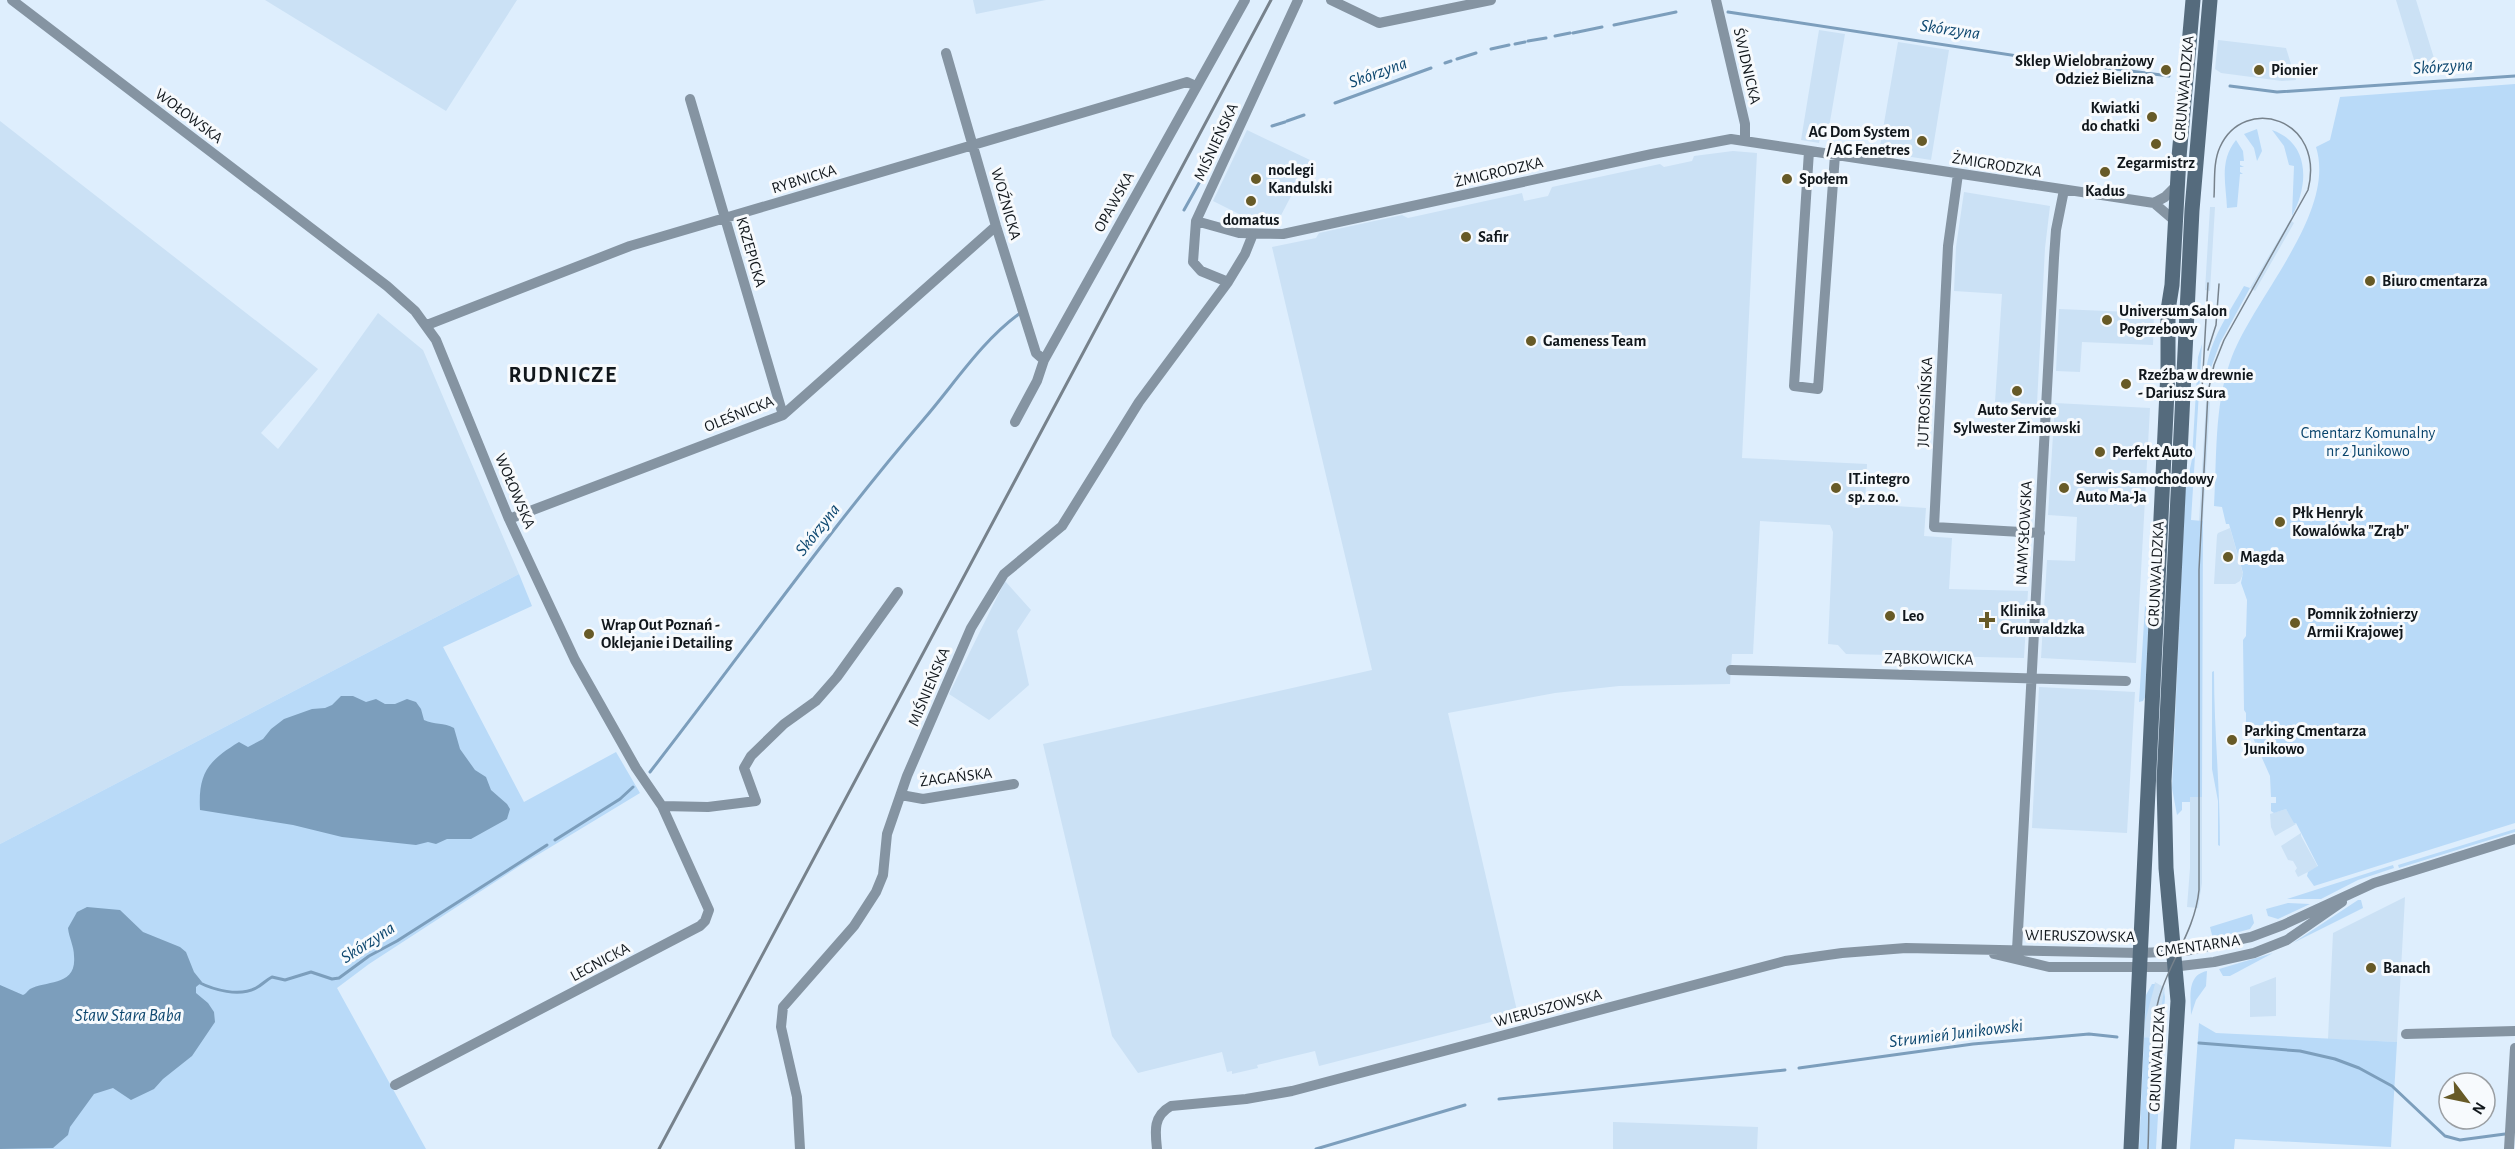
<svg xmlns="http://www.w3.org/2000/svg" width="2515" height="1149" font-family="'Alegreya Sans',sans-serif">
  <rect width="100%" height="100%" fill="#deeefd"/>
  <path fill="#cbe1f5" d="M265,0H517L446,111Z
    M973,0H1046L976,14Z
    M2396,0H2416L2438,71L2418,73Z
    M1819,30L1845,34L1827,139L1820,138L1819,143L1801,140Z
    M2218,40L2286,48L2296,80L2282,81L2221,73L2215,69Z
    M1898,42L1949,50L1931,160L1879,152Z
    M0,121L318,369L261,433L278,449L315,401L378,313L423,350L519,574L0,844Z
    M1247,130L1310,160L1278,221L1261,225L1213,201Z
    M1733,151L1757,153L1742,458L1867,464L1865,504L1926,508L1924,536L1952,538L1949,589L2028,591L2024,658L1846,654L1838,645L1828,644L1833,532L1830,525L1760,521L1753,654H1732L1730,684L1619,686L1555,693L1448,713L1518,1015L1319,1066L1315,1051L1257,1065L1258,1068L1232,1074V1071L1227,1072L1222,1052L1138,1073L1112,1036L1043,744L1372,670L1272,247L1316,238L1319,233L1402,215L1408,218L1522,193L1524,201L1548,196L1552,187L1660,164L1664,167L1692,161L1694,156Z
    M1964,192L2050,206L2045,248L2037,404L1995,402L2002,294L1954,291L1956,247Z
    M2210,207H2215L2210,291L2205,290Z
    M2290,220L2294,223L2255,291L2250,288Z
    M2059,309L2154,313L2153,345L2082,342L2080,372L2056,371Z
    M2206,402H2210L2203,521H2199Z
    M2055,403L2150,408L2136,663L2041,658L2047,560L2075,561L2077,517L2048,515Z
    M2230,528L2243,574L2240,581L2235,584H2214L2217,535L2218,533Z
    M1005,581L1031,610L1017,631L1029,685L989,720L949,694Z
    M2039,687L2135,692L2127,833L2032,828Z
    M2190,797H2202V883L2198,908L2187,907L2190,868Z
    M2286,809L2296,824L2275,836L2271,827L2270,814Z
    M2301,833V836L2318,867L2298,877L2295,871L2297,868L2293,861L2288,860L2281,846Z
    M2405,897L2397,1042L2328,1039L2333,933Z
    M2276,977V1016L2250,1017V987Z
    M2155,982L2165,988L2156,1038L2144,1037L2147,1009Z
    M1613,1122L1758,1127L1757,1149H1613Z"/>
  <path fill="#b9daf8" d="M2515,84V823L2314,886L2307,876L2308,872L2318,866L2296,823H2294L2286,809L2274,813L2271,811V803H2276V797H2271L2270,776L2246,722V713L2244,710L2243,640L2246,636L2247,600L2241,583L2243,573L2229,524H2226L2222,507L2214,506C2217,459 2214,407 2230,362C2251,300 2337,214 2316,147L2330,140L2340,97Z
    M2257,129L2262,151L2257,161L2254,148L2244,134Z
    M2272,130C2310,143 2309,185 2292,216L2294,166L2289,165L2284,146Z
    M2236,140L2243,151L2244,161H2240V165L2244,167H2240V172L2243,174H2240L2237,207L2227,208C2226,184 2219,161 2236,140Z
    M2244,286L2250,288L2220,343L2209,373L2206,372C2209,341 2229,313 2244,286Z
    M2202,344L2191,520L2203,521L2202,797H2190V802H2182V810L2177,815L2172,788L2185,492L2192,459L2198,357Z
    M519,574L532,606L443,647L524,802L616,752L640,793L521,865L369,964L337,988L426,1149H0V844Z
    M2145,606L2149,609L2145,697L2143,701L2139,702Z
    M2214,671C2214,729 2220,787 2220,846L2218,845V801L2212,769V672Z
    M2515,829V832L2399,868L2398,865Z
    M2393,865L2394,868L2358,880L2321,899H2287Z
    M2358,900H2361L2363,908L2293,943Z
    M2288,903L2310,904L2278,919L2268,916L2266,909Z
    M2252,914L2254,923L2250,929L2213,939L2210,927Z
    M2273,953L2230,976H2223L2219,969Z
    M2207,971L2206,986L2196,1000L2191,1015C2191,998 2186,975 2207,971Z
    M2152,984H2155L2146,1018L2144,1037L2156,1038L2164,991L2165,997L2156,1149H2139L2146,995Z
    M2199,1023L2216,1033L2397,1042L2391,1147L2235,1139L2234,1149H2190Z"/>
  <path fill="#7c9ebc" d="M341,696H353L366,702L376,699L385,704H395L407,699L416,702L421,709L424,720C434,725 444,722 454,728L460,749L475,770L486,777L491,790L507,804L510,809L507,819L471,839H447L436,844L428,842L416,845L342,837L293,825L200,810C198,773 208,761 239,742L248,747L263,739L271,729L284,719L312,709L325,708L332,705Z
    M87,907L120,910L143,932L180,947L186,952L194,972L202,982L196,987V993L208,1003L214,1012L215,1022L192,1056L163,1079L154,1089L131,1100L113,1088L94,1094L70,1127L68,1135L53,1148L0,1149V985L23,995C26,994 27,991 30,989C45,980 77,987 74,956C74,946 69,938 68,928L77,912Z"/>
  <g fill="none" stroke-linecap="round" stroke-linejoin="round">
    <path stroke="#7c9ebc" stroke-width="3" d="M1728,12L2038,59L2169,76
      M1614,25L1676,12
      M1573,33L1602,27
      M1555,36L1570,33
      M1528,41L1546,38
      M1515,44L1525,42
      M1491,49L1509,45
      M1457,59L1476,53
      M1445,63L1451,61
      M2230,86L2277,92L2515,76
      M1335,103L1431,68
      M1287,121L1304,115
      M1272,126L1285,122
      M1184,210L1217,151
      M650,772C742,654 827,532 924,419C955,383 981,342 1019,314
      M555,840L620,799L633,787
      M198,982C214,990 239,997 256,988C262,985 266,980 272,977L285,980L311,972L332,979L339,978L369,956L397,941L547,845
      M2199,1043L2300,1051L2335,1059L2359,1068L2392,1086L2445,1136L2460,1140L2505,1134
      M1799,1068L1973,1044L2089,1034L2117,1037
      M1499,1099L1785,1070
      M1316,1149L1465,1105"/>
    <path stroke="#8594a2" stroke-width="10" d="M12,0L387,286L415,311L436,340L509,519L575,660L636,768L662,806L709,910L705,921L700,926L395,1085
      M1331,0L1379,23L1491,0
      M1716,0L1745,124V140
      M946,53L996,226L1036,353L1044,360
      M690,99L783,415
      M1809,151L1794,386L1818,389L1835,155
      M1958,174L1948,246L1934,527L2040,533
      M2154,203L2165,197L2178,184
      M1196,221L1239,233L1283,234L1652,154L1731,139L2154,203L2175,221
      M1228,282L1201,271L1193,262L1196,221L1298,0
      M427,325L630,246L1187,82L1196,86
      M1015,422L1037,381L1044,360L1245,0
      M509,519L783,415L996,226
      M1731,670L2126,681
      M901,795L923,799L1014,784
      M662,806L708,807L756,801L744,768L751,756L784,724L816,701L837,677L898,592
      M2017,950L2054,258L2056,230L2064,190
      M1994,954L2049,967H2172L2214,962L2254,953L2287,940L2342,902
      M2406,1034L2515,1031
      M800,1149L797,1097L781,1027L783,1007L854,926L876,892L883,875L887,834L907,776L971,628L1004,574L1062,526L1139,402L1228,282L1245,254L1253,234
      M1157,1149C1155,1131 1153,1116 1171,1106L1246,1099L1292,1091L1785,961L1842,953L1906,948L2140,953L2185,951L2251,937L2283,925L2374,883L2515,839
      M2509,1149L2515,1048"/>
    <path stroke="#556b7d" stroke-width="15" d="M2131,1149L2168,370V310L2172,285L2179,157L2193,0
      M2169,1149L2178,1001L2166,868L2164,781L2192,210L2210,0"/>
    <path stroke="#77828c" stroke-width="1.5" d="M2208,350L2216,325L2219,284
      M2202,390L2208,283
      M2148,1149C2150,1102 2147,1042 2159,998C2170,960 2195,931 2199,890V570L2208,392L2214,365L2224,340L2308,190C2326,118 2244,94 2220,147C2213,162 2215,181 2214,197"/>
    <path stroke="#77828c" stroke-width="3" d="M659,1149L1271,0"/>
  </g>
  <g fill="#675a27" stroke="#f7fafd" stroke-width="2">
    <circle cx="2166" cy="70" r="6"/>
    <circle cx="2259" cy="70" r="6"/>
    <circle cx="2152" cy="117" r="6"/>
    <circle cx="1922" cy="141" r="6"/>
    <circle cx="2156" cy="144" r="6"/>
    <circle cx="2105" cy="172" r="6"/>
    <circle cx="1256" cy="179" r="6"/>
    <circle cx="1787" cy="179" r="6"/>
    <circle cx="1251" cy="201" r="6"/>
    <circle cx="1466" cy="237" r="6"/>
    <circle cx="2370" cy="281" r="6"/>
    <circle cx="2107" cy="320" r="6"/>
    <circle cx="1531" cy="341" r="6"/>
    <circle cx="2126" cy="384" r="6"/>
    <circle cx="2017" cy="391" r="6"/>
    <circle cx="2100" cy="452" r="6"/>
    <circle cx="1836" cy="488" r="6"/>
    <circle cx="2064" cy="488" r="6"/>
    <circle cx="2280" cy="522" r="6"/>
    <circle cx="2228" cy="557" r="6"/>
    <circle cx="1890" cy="616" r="6"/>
    <path d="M1984 611h6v6h6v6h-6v6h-6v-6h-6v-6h6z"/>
    <circle cx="2295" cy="623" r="6"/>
    <circle cx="589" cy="634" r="6"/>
    <circle cx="2232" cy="740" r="6"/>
    <circle cx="2371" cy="968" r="6"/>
  </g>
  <g text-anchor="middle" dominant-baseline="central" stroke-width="6" stroke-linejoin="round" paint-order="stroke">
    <g font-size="16" font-weight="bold" fill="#11171c" stroke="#f7fafd" text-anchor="start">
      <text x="2154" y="61" text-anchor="end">Sklep Wielobranżowy<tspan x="2154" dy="18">Odzież Bielizna</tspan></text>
      <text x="2271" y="70">Pionier</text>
      <text x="2140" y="108" text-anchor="end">Kwiatki<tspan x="2140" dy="18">do chatki</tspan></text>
      <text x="1910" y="132" text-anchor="end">AG Dom System<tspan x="1910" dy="18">/ AG Fenetres</tspan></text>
      <text x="2156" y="163" text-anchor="middle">Zegarmistrz</text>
      <text x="1268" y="170">noclegi<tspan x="1268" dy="18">Kandulski</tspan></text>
      <text x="1799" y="179">Społem</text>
      <text x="2105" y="191" text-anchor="middle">Kadus</text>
      <text x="1251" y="220" text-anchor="middle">domatus</text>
      <text x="1478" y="237">Safir</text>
      <text x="2382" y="281">Biuro cmentarza</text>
      <text x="2119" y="311">Universum Salon<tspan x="2119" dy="18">Pogrzebowy</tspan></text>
      <text x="1543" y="341">Gameness Team</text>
      <text x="2138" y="375">Rzeźba w drewnie<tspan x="2138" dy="18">- Dariusz Sura</tspan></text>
      <text x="2017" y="410" text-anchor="middle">Auto Service<tspan x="2017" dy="18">Sylwester Zimowski</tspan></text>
      <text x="2112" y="452">Perfekt Auto</text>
      <text x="1848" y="479">IT.integro<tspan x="1848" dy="18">sp. z o.o.</tspan></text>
      <text x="2076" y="479">Serwis Samochodowy<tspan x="2076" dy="18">Auto Ma-Ja</tspan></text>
      <text x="2292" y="513">Płk Henryk<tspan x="2292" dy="18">Kowalówka "Zrąb"</tspan></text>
      <text x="2240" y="557">Magda</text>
      <text x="2000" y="611">Klinika<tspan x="2000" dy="18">Grunwaldzka</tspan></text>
      <text x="2307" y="614">Pomnik żołnierzy<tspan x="2307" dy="18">Armii Krajowej</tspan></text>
      <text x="1902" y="616">Leo</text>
      <text x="601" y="625">Wrap Out Poznań -<tspan x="601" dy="18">Oklejanie i Detailing</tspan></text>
      <text x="2244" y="731">Parking Cmentarza<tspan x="2244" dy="18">Junikowo</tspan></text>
      <text x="2383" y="968">Banach</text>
    </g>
    <g font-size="16" fill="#11171c" stroke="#f7fafd">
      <text transform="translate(1747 66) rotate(77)">ŚWIDNICKA</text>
      <text transform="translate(2184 88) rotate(-85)">GRUNWALDZKA</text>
      <text transform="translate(189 116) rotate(37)">WOŁOWSKA</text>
      <text transform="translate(1216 142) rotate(-65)">MIŚNIEŃSKA</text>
      <text transform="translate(1997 165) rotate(9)">ŻMIGRODZKA</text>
      <text transform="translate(1499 172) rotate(-13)">ŻMIGRODZKA</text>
      <text transform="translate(804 179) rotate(-17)">RYBNICKA</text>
      <text transform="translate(1114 202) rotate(-61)">OPAWSKA</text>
      <text transform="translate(1006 204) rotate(74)">WOŹNICKA</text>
      <text transform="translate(751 252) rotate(74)">KRZEPICKA</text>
      <text transform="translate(1925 402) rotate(-87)">JUTROSIŃSKA</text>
      <text transform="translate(739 414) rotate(-22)">OLEŚNICKA</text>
      <text transform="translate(515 491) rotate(67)">WOŁOWSKA</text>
      <text transform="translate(2024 533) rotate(-87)">NAMYSŁOWSKA</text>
      <text transform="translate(2156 574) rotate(-87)">GRUNWALDZKA</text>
      <text transform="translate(1929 659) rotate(1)">ZĄBKOWICKA</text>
      <text transform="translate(929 687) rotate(-67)">MIŚNIEŃSKA</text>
      <text transform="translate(956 777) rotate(-7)">ŻAGAŃSKA</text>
      <text transform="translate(2080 936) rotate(1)">WIERUSZOWSKA</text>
      <text transform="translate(2198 946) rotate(-8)">CMENTARNA</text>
      <text transform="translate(600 962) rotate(-28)">LEGNICKA</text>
      <text transform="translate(1548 1008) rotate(-15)">WIERUSZOWSKA</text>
      <text transform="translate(2157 1059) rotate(-87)">GRUNWALDZKA</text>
    </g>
    <g font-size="16" fill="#09446c" stroke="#f7fafd">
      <text x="2368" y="433">Cmentarz Komunalny<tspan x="2368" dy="18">nr 2 Junikowo</tspan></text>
    </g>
    <g font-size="18" font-style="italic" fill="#0e4870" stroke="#f7fafd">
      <text transform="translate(1950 30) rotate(8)">Skórzyna</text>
      <text transform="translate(2443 67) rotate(-4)">Skórzyna</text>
      <text transform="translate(1378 73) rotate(-20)">Skórzyna</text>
      <text transform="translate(818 530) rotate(-52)">Skórzyna</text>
      <text transform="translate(368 943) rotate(-33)">Skórzyna</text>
      <text x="128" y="1016">Staw Stara Baba</text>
      <text transform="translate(1956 1034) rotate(-7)">Strumień Junikowski</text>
    </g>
    <g font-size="22" font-weight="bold" letter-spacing="1.5" fill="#11171c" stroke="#f7fafd">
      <text x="563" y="375">RUDNICZE</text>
    </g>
  </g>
  <g transform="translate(2467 1101) rotate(122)"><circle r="28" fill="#f7fafd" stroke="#9b9fa3" stroke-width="1.5"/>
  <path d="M0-4.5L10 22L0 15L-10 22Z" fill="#675a27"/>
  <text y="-9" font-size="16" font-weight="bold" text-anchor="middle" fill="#11171c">N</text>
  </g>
</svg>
